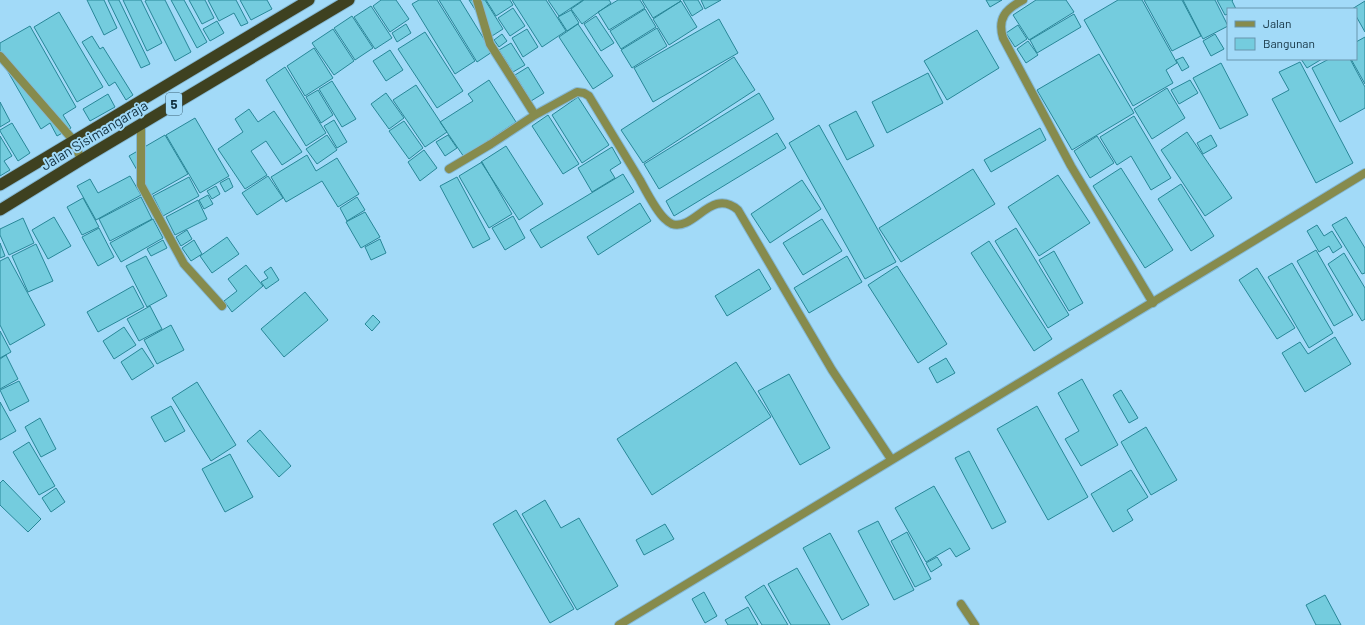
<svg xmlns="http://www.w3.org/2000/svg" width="1365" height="625" font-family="Barlow,sans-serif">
  <rect width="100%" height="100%" fill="#a2daf8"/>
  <path fill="#74ccde" stroke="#288798" d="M87,0H104L117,28L104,35Z
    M108,0H119L150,64L141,68Z
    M123,0H141L162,43L147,51Z
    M147,0H165L191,52L175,61L145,1Z
    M171,0H184L207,42L197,48Z
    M189,0H205L214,18L202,24Z
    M208,0H236L248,23L241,26L234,13L219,21Z
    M240,0H267L272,9L251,20Z
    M381,0H396L409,19L390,32L373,6Z
    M419,0H437L475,61L455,74L412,4Z
    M439,0H460L492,52L477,62Z
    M469,0H485L503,29L492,36Z
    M486,0H510L513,5L496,16Z
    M512,0H546L566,31L542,47Z
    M548,0H583L559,16Z
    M584,0H609L611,3L582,24L571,9Z
    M618,0H640L645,8L609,30L598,12Z
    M642,0H680L681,1L653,18Z
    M683,0H698L703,9L692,16Z
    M701,0H721L705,9Z
    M986,0H1002L990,7Z
    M1036,0H1066L1074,12L1029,40L1013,15Z
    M1118,0H1142L1177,63L1166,70L1173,83L1133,106L1084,20Z
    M1144,0H1182L1201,36L1172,51Z
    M1183,0H1215L1228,26L1203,39Z
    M1217,0H1233L1232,1L1236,9H1228V14L1225,15Z
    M681,1L697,27L669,45L653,19Z
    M1365,1V32L1356,16V9H1352Z
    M371,6L392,38L375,49L354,17Z
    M513,8L525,26L510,36L498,18Z
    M645,9L656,27L621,49L610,31Z
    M571,10L579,23L567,31L558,17Z
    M59,12L103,87L77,102L34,27Z
    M1074,14L1081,27L1037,53L1030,40Z
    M352,16L373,48L355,60L334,28Z
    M596,16L614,43L601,51L584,24Z
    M719,19L738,53L653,102L634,68Z
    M217,21L224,33L210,41L203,29Z
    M406,24L411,33L397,42L392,33Z
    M578,24L613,76L593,89L559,37Z
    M1018,25L1027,39L1015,47L1006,33Z
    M30,26L76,107L63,115L71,128L57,136L50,123L41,129L0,58V43Z
    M657,28L667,46L632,68L621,50Z
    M333,29L354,61L334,75L312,43Z
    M527,29L538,47L523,57L512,38Z
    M977,30L999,68L947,100L924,61Z
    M425,32L463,91L437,108L398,49Z
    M502,34L507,41L499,47L494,40Z
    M1215,34L1224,49L1211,56L1203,41Z
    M92,36L100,49L103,47L133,95L126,100L115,82L109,86L82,42Z
    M1365,37V84L1351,59H1356V42Z
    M1028,41L1038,55L1026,63L1017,49Z
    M511,43L525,65L513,72L499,50Z
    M314,48L333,78L305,96L287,66Z
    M390,50L403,70L386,81L373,61Z
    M1099,54L1134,113L1072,150L1037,90Z
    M734,57L755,90L643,163L621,130Z
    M1183,57L1189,67L1182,71L1176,60Z
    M1301,59H1322L1307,68Z
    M1329,59H1350L1365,87V108L1340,122L1312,68Z
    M1300,62L1353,163L1316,183L1272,99L1289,90L1279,72Z
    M1221,63L1248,115L1220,129L1193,78Z
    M285,67L326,133L306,146L266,80Z
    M528,67L544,93L531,101L515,75Z
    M928,73L943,103L887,133L872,102Z
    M489,80L516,122L464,157L440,122L473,101L468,94Z
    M1190,80L1198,93L1179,104L1171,90Z
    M332,81L356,119L342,127L319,89Z
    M416,85L447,132L425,147L393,100Z
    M1167,88L1185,118L1152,139L1134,109Z
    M318,90L333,115L321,123L306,97Z
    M386,93L404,118L389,129L371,104Z
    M759,93L774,119L659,189L644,164Z
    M108,94L115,107L90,121L83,109Z
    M578,97L609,145L582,163L552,115Z
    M0,102L10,121L0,127Z
    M249,109L258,122L274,111L302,152L282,165L266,141L251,151L267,175L245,189L218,149L243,132L235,119Z
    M856,111L874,146L847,160L829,125Z
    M548,115L579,164L563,174L532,126Z
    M1134,116L1171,178L1151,190L1131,156L1117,165L1100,137Z
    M195,118L229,176L200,193L166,135Z
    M334,120L347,142L337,148L324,126Z
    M404,121L423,148L409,159L389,131Z
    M12,123L30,153L18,161L0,131V130Z
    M819,125L896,262L865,279L789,143Z
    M1040,128L1046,140L991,172L984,160Z
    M1187,132L1232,198L1205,216L1161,150Z
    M777,133L786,148L674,216L666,201Z
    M165,135L188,174L151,195L129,156Z
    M327,135L337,150L317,164L306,149Z
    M448,135L457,148L445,156L436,142Z
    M1211,135L1217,146L1203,154L1197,143Z
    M0,136L12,156L4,161L10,170L0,176Z
    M1097,136L1114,163L1090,178L1074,151Z
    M506,146L543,204L519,220L481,162Z
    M612,147L621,163L610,170L615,178L592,192L578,168Z
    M424,150L437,168L420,181L408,162Z
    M307,155L316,171L337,158L359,194L338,207L322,181L286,202L271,177Z
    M482,162L512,214L489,228L459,176Z
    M1121,168L1173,250L1145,268L1093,186Z
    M973,169L995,204L901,262L879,228Z
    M623,174L634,192L541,248L530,230Z
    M1058,175L1090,223L1039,256L1008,207Z
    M130,176L141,195L96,220L77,186L90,179L98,193Z
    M268,176L283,198L257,215L242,193Z
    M189,177L199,196L163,216L153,196Z
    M457,177L490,239L473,248L440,186Z
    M229,178L233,187L225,192L220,183Z
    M802,180L821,209L770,243L751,214Z
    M1181,184L1214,236L1191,251L1158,199Z
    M216,186L220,194L212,199L207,191Z
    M208,195L213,204L204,209L199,200Z
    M141,197L152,219L110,241L99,219Z
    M357,197L365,210L347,221L340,208Z
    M83,198L99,227L82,235L67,207Z
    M198,200L207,219L175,235L166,217Z
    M640,203L651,221L598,255L587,237Z
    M365,212L380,237L361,248L346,222Z
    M513,216L525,238L505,250L492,228Z
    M54,217L71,246L48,259L32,230Z
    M1346,217L1365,248V273L1362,274L1332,225Z
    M23,218L34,243L9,255L0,235V229Z
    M153,219L163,238L121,262L110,243Z
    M822,219L842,251L803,275L783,243Z
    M1317,225L1324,236L1332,231L1342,247L1333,253L1329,246L1319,252L1307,231Z
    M99,228L114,257L98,266L82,237Z
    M1016,228L1069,315L1048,328L995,241Z
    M187,230L192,239L181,246L176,237Z
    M227,237L239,254L212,273L200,256Z
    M380,239L386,253L371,260L365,247Z
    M163,240L167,248L151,256L147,249Z
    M194,240L202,254L191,261L182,248Z
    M989,241L1052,339L1034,351L971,253Z
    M0,243L5,256L0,258Z
    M36,244L53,281L28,292L12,256Z
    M1316,250L1353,315L1334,326L1297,261Z
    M1054,251L1083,303L1069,311L1039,260Z
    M1344,253L1365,288V319L1362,321L1328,264Z
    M146,256L167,296L147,307L126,266Z
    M847,256L862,282L809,313L794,288Z
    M8,257L45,325L10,345L0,325V261Z
    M1292,263L1333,333L1309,348L1268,277Z
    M246,265L263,286L232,312L224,301L237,291L228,279Z
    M897,266L947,344L918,363L868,285Z
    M271,267L279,280L266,289L261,282L268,278L264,272Z
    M1257,268L1295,328L1277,339L1239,280Z
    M759,269L771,289L727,316L715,296Z
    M133,286L144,307L98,332L87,312Z
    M305,292L328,320L284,357L261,329Z
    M150,306L162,329L139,341L127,319Z
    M373,315L380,322L372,331L365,324Z
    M171,325L184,350L157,364L144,340Z
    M124,327L136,345L114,359L103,341Z
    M0,331L11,352L0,358Z
    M1335,337L1351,364L1305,392L1282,353L1300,342L1308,354Z
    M142,348L154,366L132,380L121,362Z
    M6,355L18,379L0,389V359Z
    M946,358L955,373L937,383L929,368Z
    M736,362L771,417L652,495L617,439Z
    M789,374L830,448L800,465L758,391Z
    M1082,379L1118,445L1081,466L1065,439L1079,431L1058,393Z
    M19,381L29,401L10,411L0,390Z
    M197,382L236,445L211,461L172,398Z
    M1121,390L1138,418L1129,423L1113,395Z
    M0,402L16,431L0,440Z
    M171,406L185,431L165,442L151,417Z
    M1037,406L1088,497L1048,520L997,429Z
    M40,418L56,449L41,457L25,427Z
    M1146,427L1177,480L1151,495L1121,442Z
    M260,430L291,466L279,477L247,441Z
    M29,442L55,486L39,495L13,452Z
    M969,451L1006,522L992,529L955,458Z
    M230,454L253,497L225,512L202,469Z
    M1131,470L1148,497L1127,510L1133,520L1113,532L1091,494Z
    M3,480L41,519L28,532L0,505V483Z
    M934,486L970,549L956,557L950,548L926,562L895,508Z
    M56,488L65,502L51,512L42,498Z
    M545,500L561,528L579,518L618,586L577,610L522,514Z
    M516,510L574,609L550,623L493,524Z
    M878,521L914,590L894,600L858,531Z
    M665,524L674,539L644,555L636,540Z
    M907,532L931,579L915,587L891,541Z
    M830,533L869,605L842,620L803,548Z
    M937,557L942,565L931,572L926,563Z
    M797,568L830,625H791L768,584Z
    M764,585L788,625H762L745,597Z
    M704,592L717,616L705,623L692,599Z
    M1325,595L1341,625H1316L1306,605Z
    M748,607L758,625H728L725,620Z"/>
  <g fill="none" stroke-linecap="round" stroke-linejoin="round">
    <g stroke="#85b8d3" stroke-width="10">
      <path id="service" d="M1023,0C1006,9 997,18 1003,38L1071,166L1153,303
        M961,604L975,625"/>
    </g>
    <g stroke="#85b8d3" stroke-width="10">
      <path id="minor" d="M477,0L490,44L535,115
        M0,56L74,141L81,160
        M141,124V185L184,264L222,306
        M449,169L491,144L535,115L577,92L584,93L589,96C606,124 623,152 640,180C646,191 656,211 665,219C667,221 670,223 672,224C695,231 711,187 738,210L832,370L891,459"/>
    </g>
    <g stroke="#85b8d3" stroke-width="10">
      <path id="tertiary" d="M619,625C867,474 1117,325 1365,173"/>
    </g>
    <g stroke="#85b8d3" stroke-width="13">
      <path id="trunk" d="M0,185L309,0
        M0,210L81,160L349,0"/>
    </g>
    <use href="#service" stroke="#868b4d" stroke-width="8"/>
    <use href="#minor" stroke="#868b4d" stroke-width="8"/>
    <use href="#tertiary" stroke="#868b4d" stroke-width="8"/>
    <use href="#trunk" stroke="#3e4120" stroke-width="11"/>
  </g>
  <g text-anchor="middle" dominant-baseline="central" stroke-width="4" stroke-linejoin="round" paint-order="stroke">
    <rect fill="#a2daf8" stroke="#3c6276" stroke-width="1" x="166" y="93" width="16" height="22" rx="3"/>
    <g font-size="13" font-weight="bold" fill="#112f3e">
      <text x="174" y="104">5</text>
    </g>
    <g font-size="14" fill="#112f3e" stroke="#a2daf8">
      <text transform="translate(94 135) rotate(-31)">Jalan Sisimangaraja</text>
    </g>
  </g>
  <rect x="1227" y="8" width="130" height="52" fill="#a2daf8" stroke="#6896ae"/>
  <rect x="1235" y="21" width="20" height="6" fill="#868b4d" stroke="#6896ae"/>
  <text x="1263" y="28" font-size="12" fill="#112f3e">Jalan</text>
  <rect x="1235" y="38" width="20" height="12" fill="#74ccde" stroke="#6896ae"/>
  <text x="1263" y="48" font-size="12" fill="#112f3e">Bangunan</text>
</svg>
